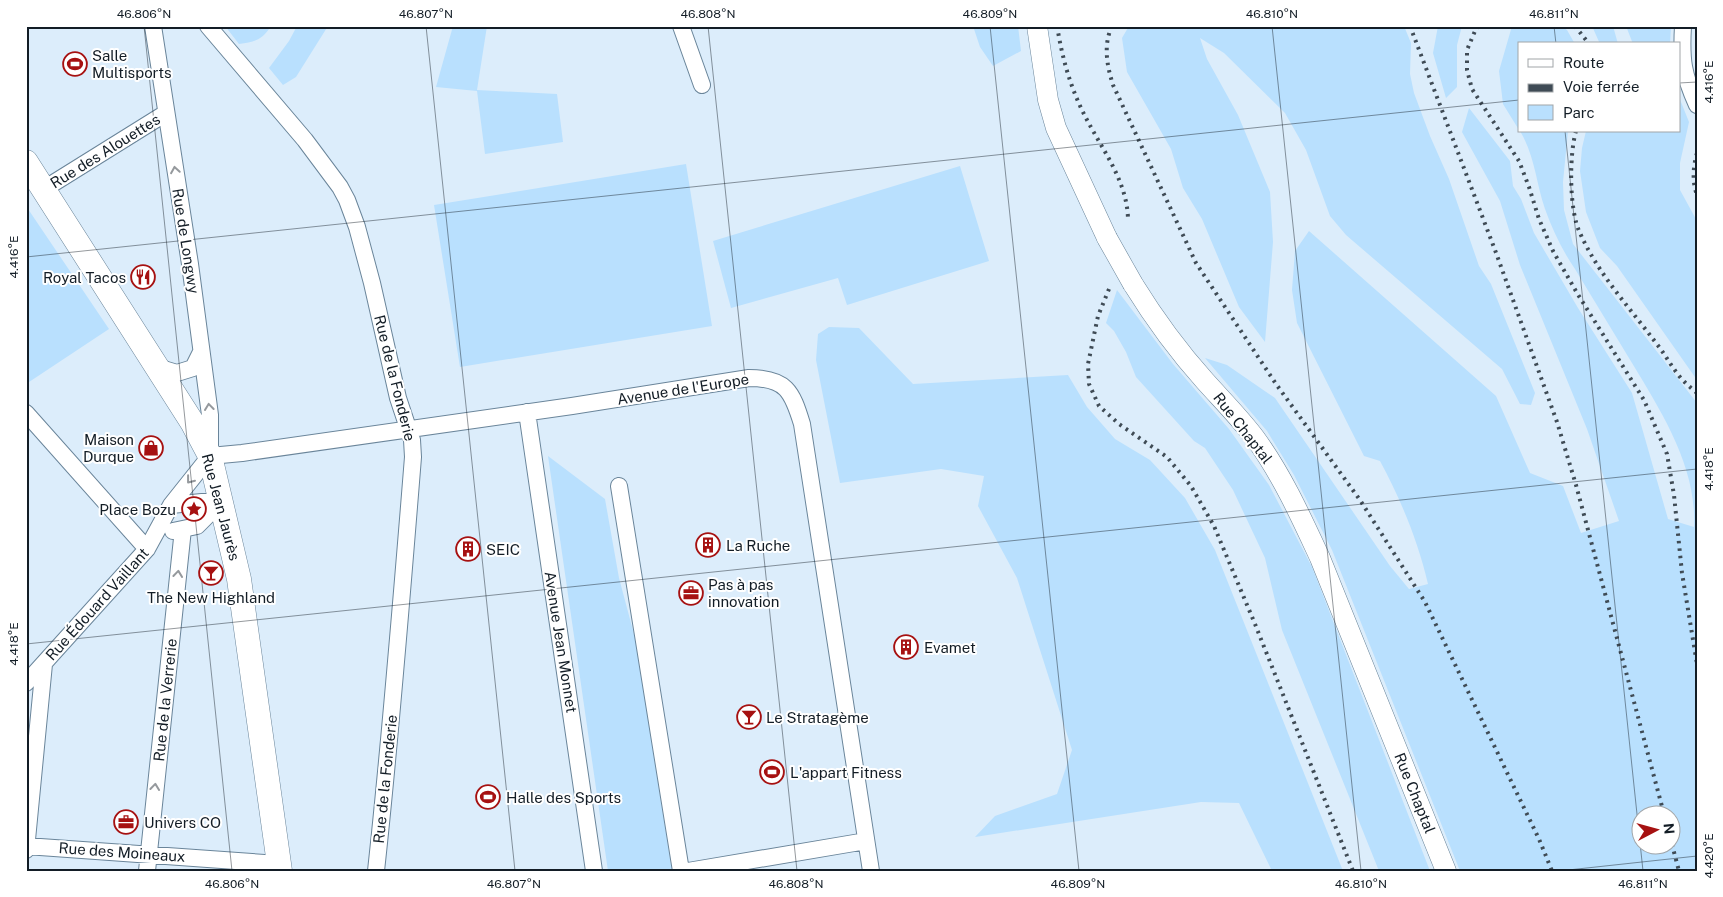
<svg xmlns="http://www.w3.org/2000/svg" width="1723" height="897" font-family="'Public Sans',sans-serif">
  <rect width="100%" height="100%" fill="#dcedfb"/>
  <path fill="#b9e0fe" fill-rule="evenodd" d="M225,26H271C262,40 255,42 239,44Z
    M297,26H328L296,77L283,85L269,68L289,41Z
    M453,26H487L477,90L557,94L563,142L485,154L477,91L436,87Z
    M973,26H1018L1021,51L993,66L980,47Z
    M1129,26H1404L1411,43L1410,74L1414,93L1430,136L1449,179L1479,266L1491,284L1535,393L1531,405L1520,404L1502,369L1346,235L1330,216L1306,150L1285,113L1224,53L1200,38L1207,59L1238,115L1270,192L1273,242L1265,342L1239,307L1202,219L1183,188L1171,149L1127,72L1122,38Z
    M1438,26H1462L1457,45V87L1446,98L1433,53Z
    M1512,26H1561L1567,30L1575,44H1519V130L1503,104L1499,71Z
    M1592,26H1613L1618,44H1600Z
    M1626,26H1671L1670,44H1633Z
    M1679,97L1689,122L1680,163V190L1697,221V380L1617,266L1600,248L1586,212L1580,171L1582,148L1586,131H1679Z
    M1469,108L1510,161L1513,186L1521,199L1534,233L1578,308L1632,393L1668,519L1694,527C1697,467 1662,413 1632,363C1613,332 1594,300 1575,269C1562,250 1553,231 1545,209C1536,183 1535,156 1520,131H1568L1563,182L1564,210L1573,244L1697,403V871H1460L1332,550L1294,475L1267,431L1205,358L1227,365L1275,398L1390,566L1409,589L1428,584C1418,541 1401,500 1380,461L1364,456L1297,323L1292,290L1295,251L1309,231L1496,396L1530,473L1563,486L1581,533L1619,521L1587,429L1520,265L1500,201L1462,132ZM1640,814H1670V844H1640Z
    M686,164L712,326L460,367L434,205Z
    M960,166L989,261L847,305L838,278L731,308L713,241Z
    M26,206L109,329L26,384Z
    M1117,290L1173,364L1229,429L1269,485L1312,567L1430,871H1379L1282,630L1265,558L1233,490L1205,448L1194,441L1136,377L1126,352L1114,331L1106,323Z
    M829,327L859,328L913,384L1068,375L1087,407L1115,439L1150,460L1185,498L1215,550L1343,871H1272L1239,803L1201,802L975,837L995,816L1057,794L1072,750L1017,578L978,506L984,476L941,469L840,483L816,360L818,334Z
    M548,456L605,499L619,578L635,638L672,871H608Z"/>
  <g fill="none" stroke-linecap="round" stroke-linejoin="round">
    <g stroke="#6a859a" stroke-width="18">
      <path id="minor" d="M153,26L190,264L210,415V452
        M208,26L305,140L340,187L347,200L357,227L372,283L398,398L412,440L413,457C402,595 391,733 376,871
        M681,26L702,85
        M1683,26C1681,60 1683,74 1697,105
        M44,189L166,113
        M157,367L177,373L193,368L201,352
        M527,412L594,871
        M26,413L147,549
        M210,456L242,453L572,406L749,378C786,378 792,391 802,424L871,871
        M619,486L681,871
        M171,505L202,502H221
        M173,531L197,526L221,502
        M26,683L147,549L171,505L210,456
        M26,846L279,864
        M26,850L44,664
        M147,871L183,529
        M688,871L866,841"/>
    </g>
    <g stroke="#6a859a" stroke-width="21">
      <path id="tertiary" d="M1037,26L1048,100L1056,128L1107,238
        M1133,284C1154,318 1178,351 1205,381C1222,400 1240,418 1255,438C1282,475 1301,517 1320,558L1446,871"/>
    </g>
    <g stroke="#6a859a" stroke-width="25">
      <path id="secondary" d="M26,162L192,422L210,456L239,579L280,871"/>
    </g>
    <use href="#minor" stroke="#fff" stroke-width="16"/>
    <use href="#tertiary" stroke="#fff" stroke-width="20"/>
    <use href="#secondary" stroke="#fff" stroke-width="24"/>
    <path stroke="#3f4b55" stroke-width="4" stroke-dasharray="2.5 5" stroke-linecap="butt" d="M1057,26C1062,56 1069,83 1082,110C1099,146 1127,178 1128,219
      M1112,26C1103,45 1107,66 1113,85L1196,263L1276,384L1360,500L1425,602L1539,839L1552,871
      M1410,26L1495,250L1557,422L1576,485L1664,814
      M1479,26L1475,31L1467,50V70L1472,89L1519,161L1529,187L1539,219L1553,251L1577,293L1644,400L1667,454L1674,495L1682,573L1697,664
      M1575,26L1586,40L1587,44
      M1576,131C1569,155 1569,211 1580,233C1598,274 1630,308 1656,343C1665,354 1671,366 1680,377C1685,383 1691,388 1697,393
      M1697,153C1693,167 1692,182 1697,195
      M1109,289L1098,316L1088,364L1089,384L1099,406L1119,424L1167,457L1191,486L1214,526L1255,624L1353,871
      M1670,837L1679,871"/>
    <g stroke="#6a859a" stroke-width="21" stroke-linecap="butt">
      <path id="tertiary-bridge" d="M1107,238L1133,284"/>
    </g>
    <use href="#tertiary-bridge" stroke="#fff" stroke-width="20"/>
  </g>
  <defs><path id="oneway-chevron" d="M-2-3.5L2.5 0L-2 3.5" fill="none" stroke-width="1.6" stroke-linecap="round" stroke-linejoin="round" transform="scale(1.25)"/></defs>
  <g stroke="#95999d">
    <use href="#oneway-chevron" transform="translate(175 170) rotate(-99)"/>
    <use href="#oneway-chevron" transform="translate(209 407) rotate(-97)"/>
    <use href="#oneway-chevron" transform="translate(190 480) rotate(128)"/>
    <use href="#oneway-chevron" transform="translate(178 574) rotate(-84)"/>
    <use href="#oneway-chevron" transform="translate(155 787) rotate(-84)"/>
  </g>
  <path fill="none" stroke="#131d26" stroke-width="1" stroke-opacity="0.45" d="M144,26L232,871M426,26L515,871M708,26L797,871M990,26L1079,871M1272,26L1361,871M1554,26L1556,44M1679,83L1697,82M1565,131L1643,871M26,257L1519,100M26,644L1697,469M1559,871L1697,856"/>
  <defs>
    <g id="stadium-ring" transform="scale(1.25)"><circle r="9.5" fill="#fff" stroke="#a61111" stroke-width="1.5"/><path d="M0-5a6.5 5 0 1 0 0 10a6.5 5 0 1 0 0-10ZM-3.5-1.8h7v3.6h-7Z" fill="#a61111"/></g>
    <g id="restaurant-ring" transform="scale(1.25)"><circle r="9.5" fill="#fff" stroke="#a61111" stroke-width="1.5"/><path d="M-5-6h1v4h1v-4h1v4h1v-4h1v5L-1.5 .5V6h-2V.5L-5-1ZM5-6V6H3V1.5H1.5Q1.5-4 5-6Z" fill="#a61111"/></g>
    <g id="shop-ring" transform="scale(1.25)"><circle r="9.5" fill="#fff" stroke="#a61111" stroke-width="1.5"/><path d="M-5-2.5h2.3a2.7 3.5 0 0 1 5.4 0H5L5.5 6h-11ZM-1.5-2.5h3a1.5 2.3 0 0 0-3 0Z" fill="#a61111"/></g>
    <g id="sight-ring" transform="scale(1.25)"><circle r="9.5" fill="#fff" stroke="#a61111" stroke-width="1.5"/><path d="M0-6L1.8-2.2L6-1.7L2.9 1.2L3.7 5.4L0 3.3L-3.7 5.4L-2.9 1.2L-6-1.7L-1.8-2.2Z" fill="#a61111"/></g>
    <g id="building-ring" transform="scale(1.25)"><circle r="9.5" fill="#fff" stroke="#a61111" stroke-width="1.5"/><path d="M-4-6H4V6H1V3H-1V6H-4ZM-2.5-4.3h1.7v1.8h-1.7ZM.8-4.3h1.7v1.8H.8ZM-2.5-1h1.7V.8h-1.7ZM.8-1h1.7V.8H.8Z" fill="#a61111"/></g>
    <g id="bar-ring" transform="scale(1.25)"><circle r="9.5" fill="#fff" stroke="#a61111" stroke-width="1.5"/><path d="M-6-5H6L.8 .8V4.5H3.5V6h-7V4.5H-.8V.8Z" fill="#a61111"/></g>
    <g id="office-ring" transform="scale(1.25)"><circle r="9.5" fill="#fff" stroke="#a61111" stroke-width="1.5"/><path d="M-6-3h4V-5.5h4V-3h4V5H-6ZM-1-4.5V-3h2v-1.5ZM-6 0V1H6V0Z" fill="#a61111"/></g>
  </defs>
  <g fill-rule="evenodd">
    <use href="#stadium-ring" x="75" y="64"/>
    <use href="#restaurant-ring" x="143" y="277"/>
    <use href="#shop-ring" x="151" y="448"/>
    <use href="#sight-ring" x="194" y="509"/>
    <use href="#building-ring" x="708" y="545"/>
    <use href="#building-ring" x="468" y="549"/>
    <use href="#bar-ring" x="211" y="573"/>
    <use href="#office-ring" x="691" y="593"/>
    <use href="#building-ring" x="906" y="647"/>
    <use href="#bar-ring" x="749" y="717"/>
    <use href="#stadium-ring" x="772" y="772"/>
    <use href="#stadium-ring" x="488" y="797"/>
    <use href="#office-ring" x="126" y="822"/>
  </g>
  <g text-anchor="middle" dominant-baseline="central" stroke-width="4" stroke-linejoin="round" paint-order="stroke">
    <g font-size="15" fill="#131d26" stroke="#fff" text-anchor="start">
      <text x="92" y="55">Salle<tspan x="92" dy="17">Multisports</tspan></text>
      <text x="126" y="277" text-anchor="end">Royal Tacos</text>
      <text x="134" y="439" text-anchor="end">Maison<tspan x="134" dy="17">Durque</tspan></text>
      <text x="176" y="509" text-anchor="end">Place Bozu</text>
      <text x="726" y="545">La Ruche</text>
      <text x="486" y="549">SEIC</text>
      <text x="708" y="584">Pas à pas<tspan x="708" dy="17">innovation</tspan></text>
      <text x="211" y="597" text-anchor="middle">The New Highland</text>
      <text x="924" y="647">Evamet</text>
      <text x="766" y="717">Le Stratagème</text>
      <text x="790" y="772">L'appart Fitness</text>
      <text x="506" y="797">Halle des Sports</text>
      <text x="144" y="822">Univers CO</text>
    </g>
    <g font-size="15" fill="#131d26" stroke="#fff">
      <text transform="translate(105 151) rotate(-32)">Rue des Alouettes</text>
      <text transform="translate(186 241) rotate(81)">Rue de Longwy</text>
      <text transform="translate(395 378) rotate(76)">Rue de la Fonderie</text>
      <text transform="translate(683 389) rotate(-9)">Avenue de l'Europe</text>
      <text transform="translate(1243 428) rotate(52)">Rue Chaptal</text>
      <text transform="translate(221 507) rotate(75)">Rue Jean Jaurès</text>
      <text transform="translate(97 604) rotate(-48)">Rue Édouard Vaillant</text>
      <text transform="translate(561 642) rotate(81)">Avenue Jean Monnet</text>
      <text transform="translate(165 700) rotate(-84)">Rue de la Verrerie</text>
      <text transform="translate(385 779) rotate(-84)">Rue de la Fonderie</text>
      <text transform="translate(1415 793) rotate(68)">Rue Chaptal</text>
      <text transform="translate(122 852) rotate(4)">Rue des Moineaux</text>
    </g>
  </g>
  <rect width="1723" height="897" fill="none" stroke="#ffffff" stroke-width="55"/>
  <rect x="1518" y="42" width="162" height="90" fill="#ffffff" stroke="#a1a5a8"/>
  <rect x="1528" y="59" width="25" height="8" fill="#ffffff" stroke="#a1a5a8"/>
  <text x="1563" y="68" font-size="15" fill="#131d26">Route</text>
  <rect x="1528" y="84" width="25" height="8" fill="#3f4b55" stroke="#a1a5a8"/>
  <text x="1563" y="92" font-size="15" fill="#131d26">Voie ferrée</text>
  <rect x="1528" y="105" width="25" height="15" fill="#b9e0fe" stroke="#a1a5a8"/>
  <text x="1563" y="118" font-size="15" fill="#131d26">Parc</text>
  <g transform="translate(1656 830) rotate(84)"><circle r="24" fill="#ffffff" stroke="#a1a5a8"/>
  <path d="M0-4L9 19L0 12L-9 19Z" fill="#a61111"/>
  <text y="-8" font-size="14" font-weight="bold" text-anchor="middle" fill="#131d26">N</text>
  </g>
  <rect x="28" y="28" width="1668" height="842" fill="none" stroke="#131d26" stroke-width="2"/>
  <g font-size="12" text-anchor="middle" fill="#131d26">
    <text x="144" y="18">46.806°N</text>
    <text x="426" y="18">46.807°N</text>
    <text x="708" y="18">46.808°N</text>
    <text x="990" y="18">46.809°N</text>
    <text x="1272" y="18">46.810°N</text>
    <text x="1554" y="18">46.811°N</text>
    <text transform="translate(1709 82) rotate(-90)" y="4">4.416°E</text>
    <text transform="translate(14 257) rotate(-90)" y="4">4.416°E</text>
    <text transform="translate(1709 469) rotate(-90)" y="4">4.418°E</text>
    <text transform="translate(14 644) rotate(-90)" y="4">4.418°E</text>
    <text transform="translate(1709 856) rotate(-90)" y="4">4.420°E</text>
    <text x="232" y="888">46.806°N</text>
    <text x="514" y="888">46.807°N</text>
    <text x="796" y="888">46.808°N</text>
    <text x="1078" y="888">46.809°N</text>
    <text x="1361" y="888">46.810°N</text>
    <text x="1643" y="888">46.811°N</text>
  </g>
</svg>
